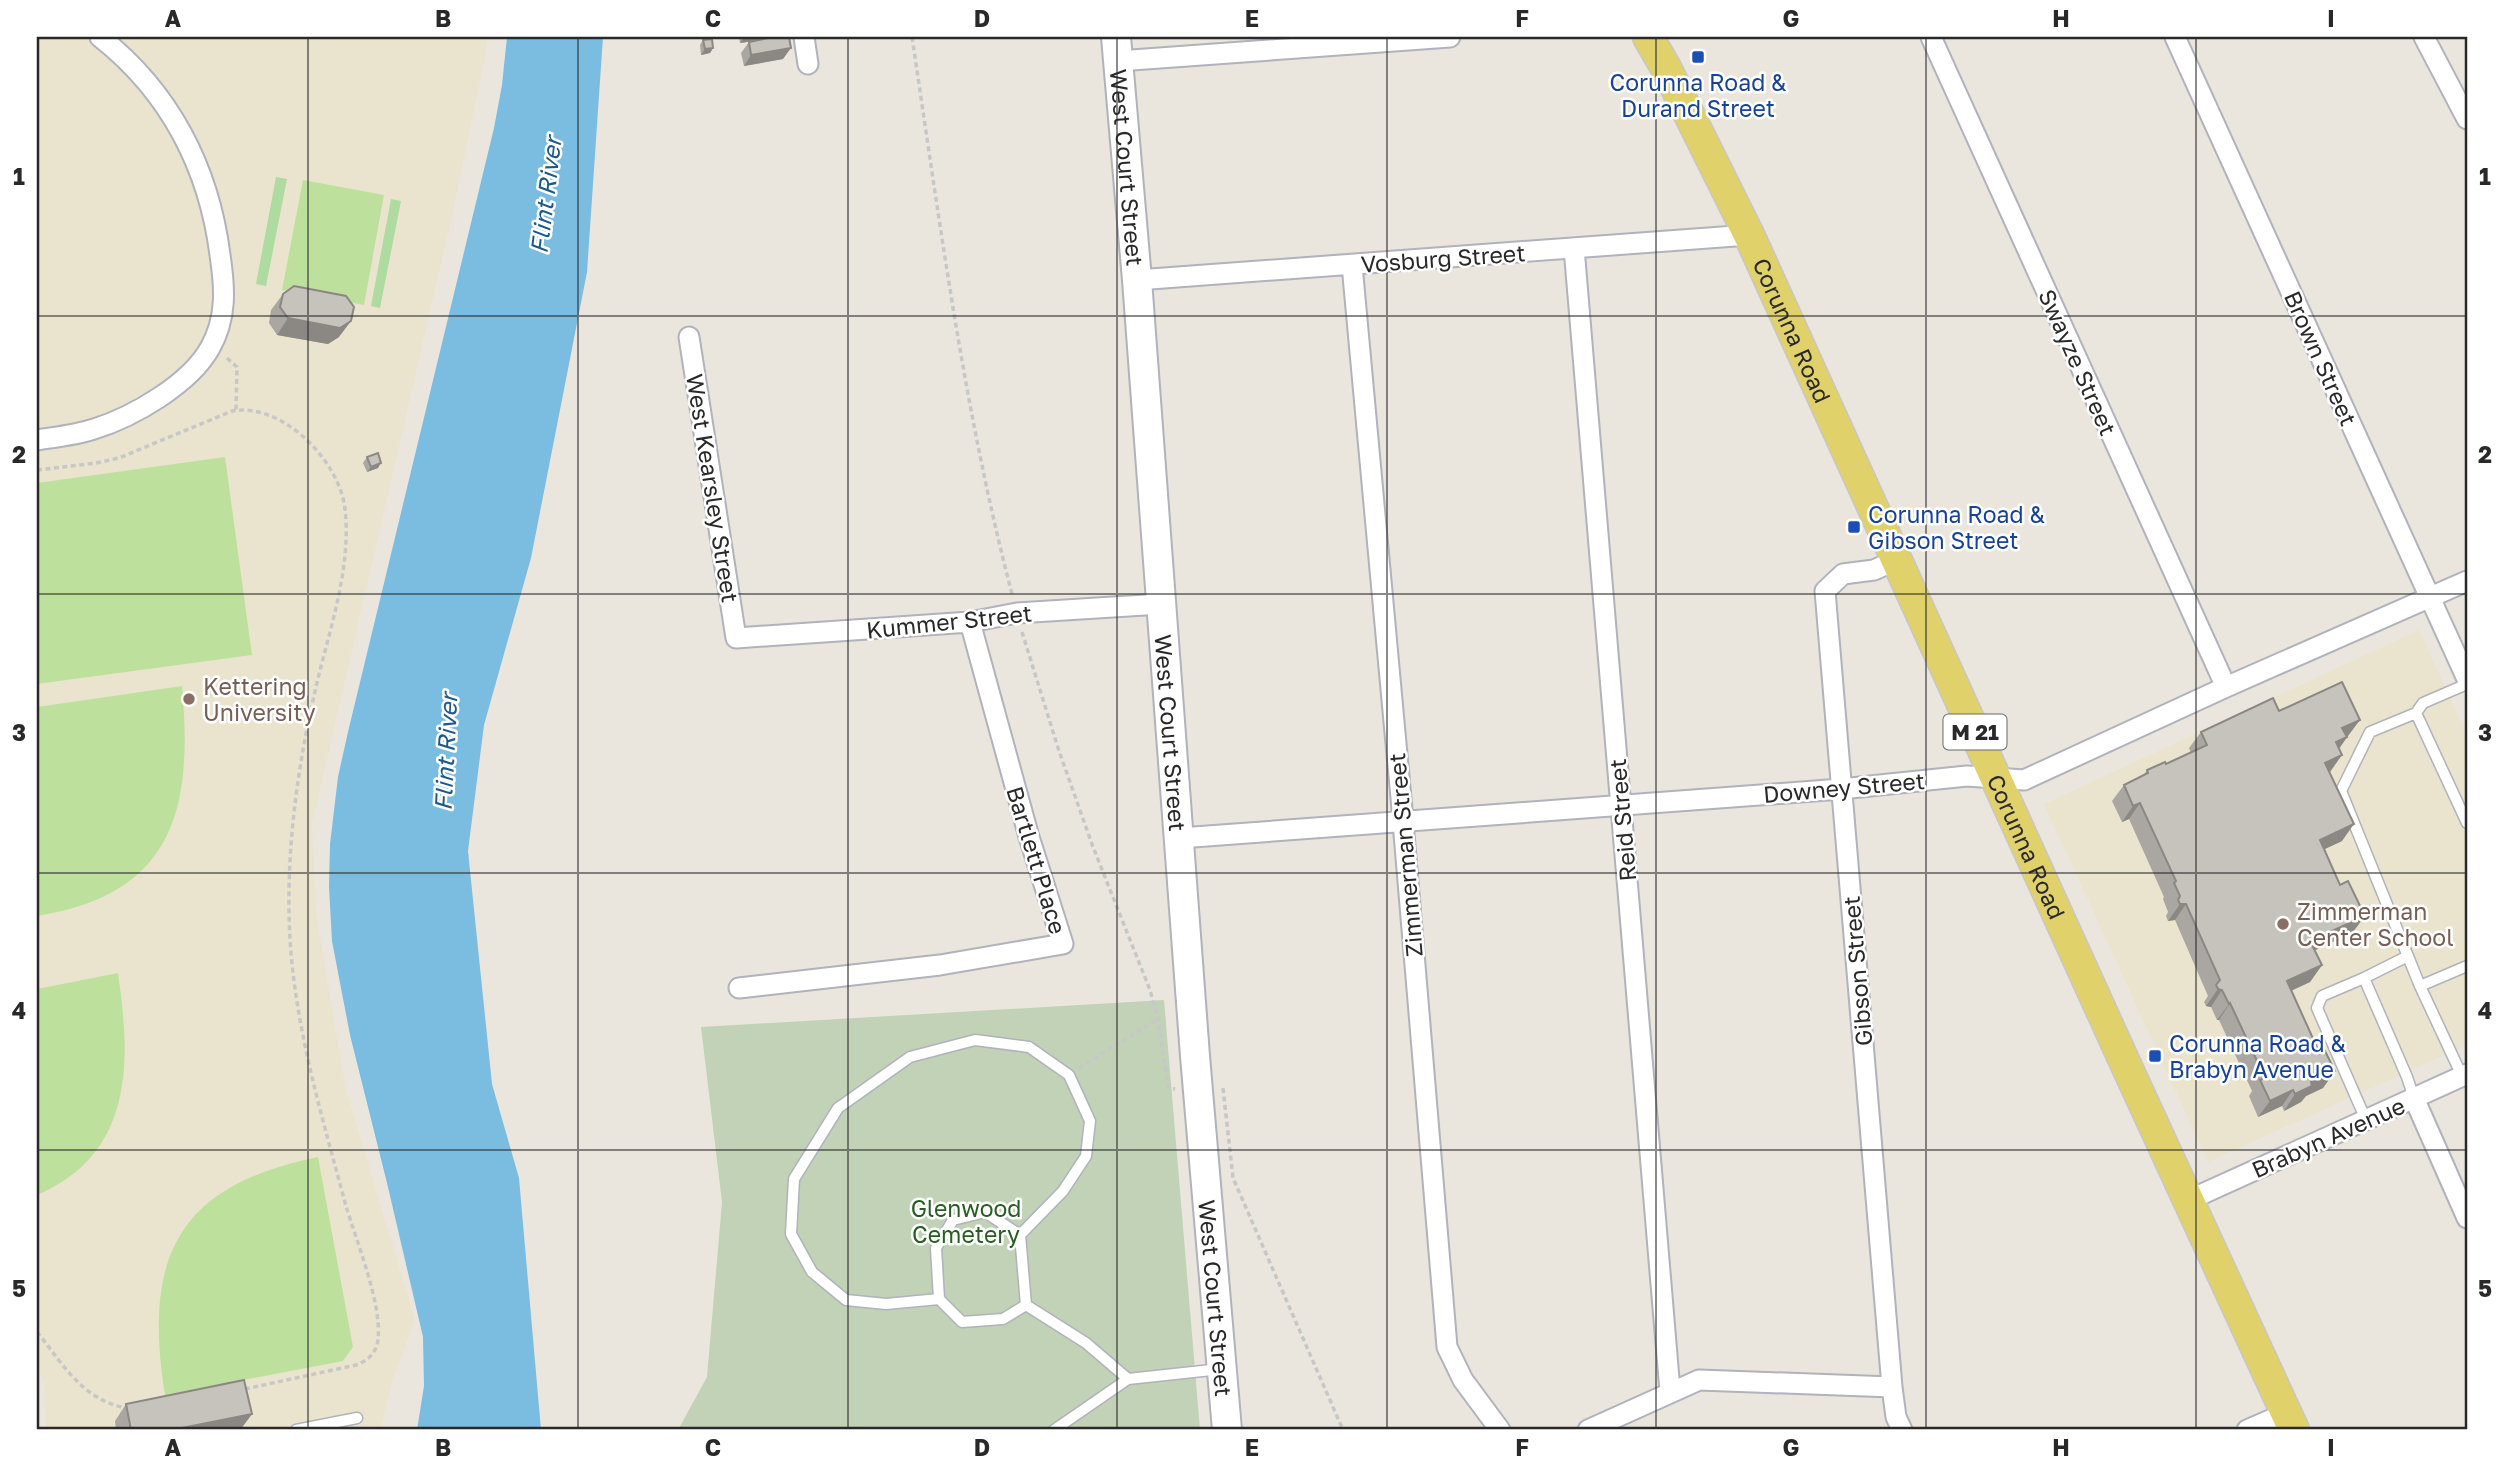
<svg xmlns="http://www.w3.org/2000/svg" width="2504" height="1467" font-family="'Golos Text',sans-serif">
  <rect width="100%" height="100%" fill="#eae6dd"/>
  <path fill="#eae4ce" d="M37,37H487V48L449,229L312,824L316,914L345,1086L415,1320L393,1379L380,1430H46L44,1380L37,1368Z
    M2419,630L2467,734V1045L2208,1162L2044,804Z"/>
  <path fill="#aedb9f" d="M276,177L287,179L266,286L256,284Z
    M391,199L401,201L380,308L371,306Z"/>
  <path fill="#c1d2b6" d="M1164,1000L1200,1430H678L707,1377L722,1202L701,1027Z"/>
  <path fill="#bde19c" d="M303,180L384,195L364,305L282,290Z
    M225,457L252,655L37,684V483Z
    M182,686C193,808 175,894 37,916V707Z
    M118,973C131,1062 134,1154 37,1195V989Z
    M318,1157L353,1347L343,1361L165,1395C143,1258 176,1186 318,1157Z"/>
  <path fill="#7bbce1" d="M507,37H603L587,272L531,558L484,725L468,851L492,1084L519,1178L541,1430H417L424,1386L423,1337L387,1183L350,1035L332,941L329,887L330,844L338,777L348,732L494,128L502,85Z"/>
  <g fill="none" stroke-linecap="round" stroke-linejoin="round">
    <g stroke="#b0b2bc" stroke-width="13">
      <path id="lane" d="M2416,713L2467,823
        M2364,978L2408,956
        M2420,986L2341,791L2370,732L2416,713L2423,703L2467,684
        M2462,1076L2420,986L2467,966
        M2366,1120L2317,1008L2322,996L2364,978L2407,1077L2414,1098
        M939,1299L936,1248L953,1220L985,1212L1020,1235
        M1026,1305L1003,1319L962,1322L939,1299L886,1304L846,1300L812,1272L791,1234L794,1179L838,1108L910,1057L975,1040L1029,1047L1069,1075L1090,1121L1086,1156L1063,1191L1020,1235L1026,1305L1086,1343L1128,1379
        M296,1430L357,1418
        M1054,1430L1128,1379L1221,1369"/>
    </g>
    <g stroke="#b0b2bc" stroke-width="23">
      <path id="street" d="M804,37L808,64
        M1931,37L2226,687
        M2175,37L2467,679
        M2424,37L2467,119
        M1118,61L1450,37
        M1574,248L1670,1391
        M1352,265L1401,798L1447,1347L1463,1380L1500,1430
        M1137,280L1749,235
        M689,337L736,638L970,622L1017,613L1161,604
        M37,440C56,437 76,435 94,429C133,417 190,384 210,348C227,318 225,288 220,255C209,168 170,92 100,37
        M1896,560L1874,570L1843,574L1825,591L1892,1387L1896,1417L1902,1430
        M1180,838L1841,789L1967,776L2024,780L2226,687L2467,581
        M739,988L940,965L1063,944L1029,837L970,622
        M2414,1098L2467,1218
        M2189,1200L2467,1074
        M1588,1430L1699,1380L1892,1387
        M2247,1430L2286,1413"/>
    </g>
    <g stroke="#b0b2bc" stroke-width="32">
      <g id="secondary">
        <path id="s1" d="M1116,37L1137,280L1195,1056L1227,1430"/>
      </g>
    </g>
    <g stroke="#c7c7c7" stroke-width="33">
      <g id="primary">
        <path id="s2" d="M1648,37L1666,68L1749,235L2126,1065L2294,1430"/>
      </g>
    </g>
    <path stroke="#c7c7c7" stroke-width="3.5" stroke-dasharray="5 3.5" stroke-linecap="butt" d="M912,37C940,223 964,411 1012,594
      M227,358L237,367L236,410
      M37,470L96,463L119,458L232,411C283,402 340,462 345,509C352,572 327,635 314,696C298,766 288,839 289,911C290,1012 320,1109 346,1206C356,1240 382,1304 378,1339C377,1352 368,1361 356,1365L245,1389
      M1022,632L1059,751L1093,847L1150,990L1158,1019L1168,1087L1175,1089
      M1079,1068L1158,1019
      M1223,1088L1233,1178L1343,1430
      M37,1332C63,1364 83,1401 127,1408"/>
    <use href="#lane" stroke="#fff" stroke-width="10"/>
    <use href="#street" stroke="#fff" stroke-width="19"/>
    <use href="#secondary" stroke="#fff" stroke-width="28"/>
    <use href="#primary" stroke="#e1d16b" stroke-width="30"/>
  </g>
  <path fill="#aaa7a2" d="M739,37H789L783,59L744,66L741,53L749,42L751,41L740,43Z
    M703,40L713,48L710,53L701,55L700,45Z
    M283,294L339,337L328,344L277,335L269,323L271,310Z
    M367,457L378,468L367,472L363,463Z
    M2279,711L2348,736L2339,749L2330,772L2342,841L2324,849L2353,932L2315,950L2322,965L2310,982L2291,991L2320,1054L2335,1071L2323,1088L2306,1096L2301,1102L2284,1111L2282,1106L2258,1117L2249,1096L2252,1091L2219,1020H2217L2211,1007L2206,1006L2204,1002L2208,996L2175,920L2168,921L2166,916L2168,912L2163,899L2164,897L2129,819L2122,822L2112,801L2124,785L2143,776L2147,770L2166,764L2191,753L2189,748L2201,732Z
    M126,1404L252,1414L240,1430H116L115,1421Z"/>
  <path fill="#8b8884" d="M744,37H784L740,43Z
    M713,48L710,53L701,55L705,49Z
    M791,48L783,59L744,66L751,55Z
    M288,318L351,321L339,337L328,344L277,335Z
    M381,463L378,468L367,472L371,467Z
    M2360,720L2348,736L2331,745L2342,728Z
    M2347,737L2335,754L2336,742Z
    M2342,755L2330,772L2314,779L2325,763Z
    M2140,803L2129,819L2122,822L2133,806Z
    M2354,824L2342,841L2308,857L2320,840Z
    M2180,904H2186L2175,920L2168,921Z
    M2365,916L2353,932L2299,958L2310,941Z
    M2322,965L2310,982L2275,998L2287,981Z
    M2218,989L2222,990L2211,1007L2206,1006Z
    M2230,1003L2219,1020H2217L2229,1004Z
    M2335,1071L2323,1088L2306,1096L2301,1102L2284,1111L2295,1094L2311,1082Z
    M2293,1090L2282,1106L2258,1117L2270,1101Z
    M252,1414L240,1430H172Z"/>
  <path fill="#c6c2bc" stroke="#8b8884" stroke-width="2" d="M773,37H789L791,48L751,55L749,42Z
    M712,39L713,48L705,49L703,40Z
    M294,286L346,296L354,307L351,321L340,328L288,318L280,307L283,294Z
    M378,453L381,463L371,467L367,457Z
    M2342,682L2360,720L2342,728L2347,737L2336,742L2342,755L2325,763L2354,824L2320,840L2340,885L2348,881L2365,916L2310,941L2322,965L2287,981L2320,1054L2325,1051L2335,1071L2311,1082L2312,1086L2295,1094L2293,1090L2270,1101L2260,1080L2265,1078L2230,1003L2229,1004L2222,990L2218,989L2216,985L2220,980L2186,904H2180L2178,900L2180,896L2174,883L2176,881L2140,803L2133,806L2124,785L2148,773L2147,770L2165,762L2166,764L2207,745L2201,732L2273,698L2279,711Z
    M244,1380L252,1414L172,1430H131L126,1404Z"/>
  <path fill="none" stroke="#292929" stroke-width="2" stroke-opacity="0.55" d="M308,37V1430M578,37V1430M848,37V1430M1117,37V1430M1387,37V1430M1656,37V1430M1926,37V1430M2196,37V1430M37,316H2467M37,594H2467M37,873H2467M37,1150H2467"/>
  <g fill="#1a4fb4" stroke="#fff" stroke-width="2.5">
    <rect x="1691" y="50" width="14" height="14" rx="3.5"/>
    <rect x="1847" y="520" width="14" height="14" rx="3.5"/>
    <rect x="2148" y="1049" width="14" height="14" rx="3.5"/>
  </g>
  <g fill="#8d6e63" stroke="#fff" stroke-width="2.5">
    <circle cx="189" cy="699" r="7"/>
    <circle cx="2283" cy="924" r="7"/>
  </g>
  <g text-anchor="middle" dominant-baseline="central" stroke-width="5" stroke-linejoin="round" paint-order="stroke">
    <rect fill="#fff" stroke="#696969" stroke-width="2" x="1943.5" y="714.5" width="63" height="35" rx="5"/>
    <g font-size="21" font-weight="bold" fill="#292929">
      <text x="1975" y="732">M 21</text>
    </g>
    <g font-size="23" fill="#164399" stroke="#fff" text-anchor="start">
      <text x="1698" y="82" text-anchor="middle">Corunna Road &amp;<tspan x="1698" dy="26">Durand Street</tspan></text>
      <text x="1868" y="514">Corunna Road &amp;<tspan x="1868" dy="26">Gibson Street</tspan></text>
      <text x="2169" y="1043">Corunna Road &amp;<tspan x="2169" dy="26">Brabyn Avenue</tspan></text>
    </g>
    <g font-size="23" fill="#292929" stroke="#fff">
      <text stroke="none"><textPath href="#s1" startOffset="131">West Court Street</textPath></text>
      <text transform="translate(1443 258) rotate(-4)">Vosburg Street</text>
      <text stroke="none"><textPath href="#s2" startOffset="327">Corunna Road</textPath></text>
      <text transform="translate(2321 358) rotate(66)">Brown Street</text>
      <text transform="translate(2078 362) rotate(66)">Swayze Street</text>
      <text transform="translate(713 488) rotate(81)">West Kearsley Street</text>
      <text transform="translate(949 621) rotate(-6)">Kummer Street</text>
      <text stroke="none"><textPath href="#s1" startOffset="698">West Court Street</textPath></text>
      <text transform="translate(1844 787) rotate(-5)">Downey Street</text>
      <text transform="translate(1622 820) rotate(-95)">Reid Street</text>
      <text stroke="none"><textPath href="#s2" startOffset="894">Corunna Road</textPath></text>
      <text transform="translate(1405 855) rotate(-95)">Zimmerman Street</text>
      <text transform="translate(1037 860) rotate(73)">Bartlett Place</text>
      <text transform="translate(1857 971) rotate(-95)">Gibson Street</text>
      <text transform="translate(2328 1137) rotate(-24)">Brabyn Avenue</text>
      <text stroke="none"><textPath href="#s1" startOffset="1265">West Court Street</textPath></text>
    </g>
    <g font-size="23" fill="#785e54" stroke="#fff" text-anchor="start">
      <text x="203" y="686">Kettering<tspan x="203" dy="26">University</tspan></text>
      <text x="2297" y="911">Zimmerman<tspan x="2297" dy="26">Center School</tspan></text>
    </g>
    <g font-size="23" fill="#285e22" stroke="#fff">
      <text x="966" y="1208">Glenwood<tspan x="966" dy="26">Cemetery</tspan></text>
    </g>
    <g font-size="24" font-style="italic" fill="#1c5a8b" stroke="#fff">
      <text transform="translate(545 195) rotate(-83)">Flint River</text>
      <text transform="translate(445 752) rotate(-87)">Flint River</text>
    </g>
  </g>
  <rect width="2504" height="1467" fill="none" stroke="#ffffff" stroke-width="77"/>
  <rect x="38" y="38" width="2428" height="1390" fill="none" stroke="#292929" stroke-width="2.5"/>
  <g font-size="23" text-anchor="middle" font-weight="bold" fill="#292929">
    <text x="173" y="27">A</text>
    <text x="443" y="27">B</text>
    <text x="713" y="27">C</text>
    <text x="982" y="27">D</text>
    <text x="1252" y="27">E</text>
    <text x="1522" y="27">F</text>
    <text x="1791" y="27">G</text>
    <text x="2061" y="27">H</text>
    <text x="2331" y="27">I</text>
    <text x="19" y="185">1</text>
    <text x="2485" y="185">1</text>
    <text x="19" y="463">2</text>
    <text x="2485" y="463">2</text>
    <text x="19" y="741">3</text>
    <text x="2485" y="741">3</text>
    <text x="19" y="1019">4</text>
    <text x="2485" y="1019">4</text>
    <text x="19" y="1297">5</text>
    <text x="2485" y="1297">5</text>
    <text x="173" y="1456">A</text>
    <text x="443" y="1456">B</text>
    <text x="713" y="1456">C</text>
    <text x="982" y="1456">D</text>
    <text x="1252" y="1456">E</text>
    <text x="1522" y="1456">F</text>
    <text x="1791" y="1456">G</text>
    <text x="2061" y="1456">H</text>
    <text x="2331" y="1456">I</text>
  </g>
</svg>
